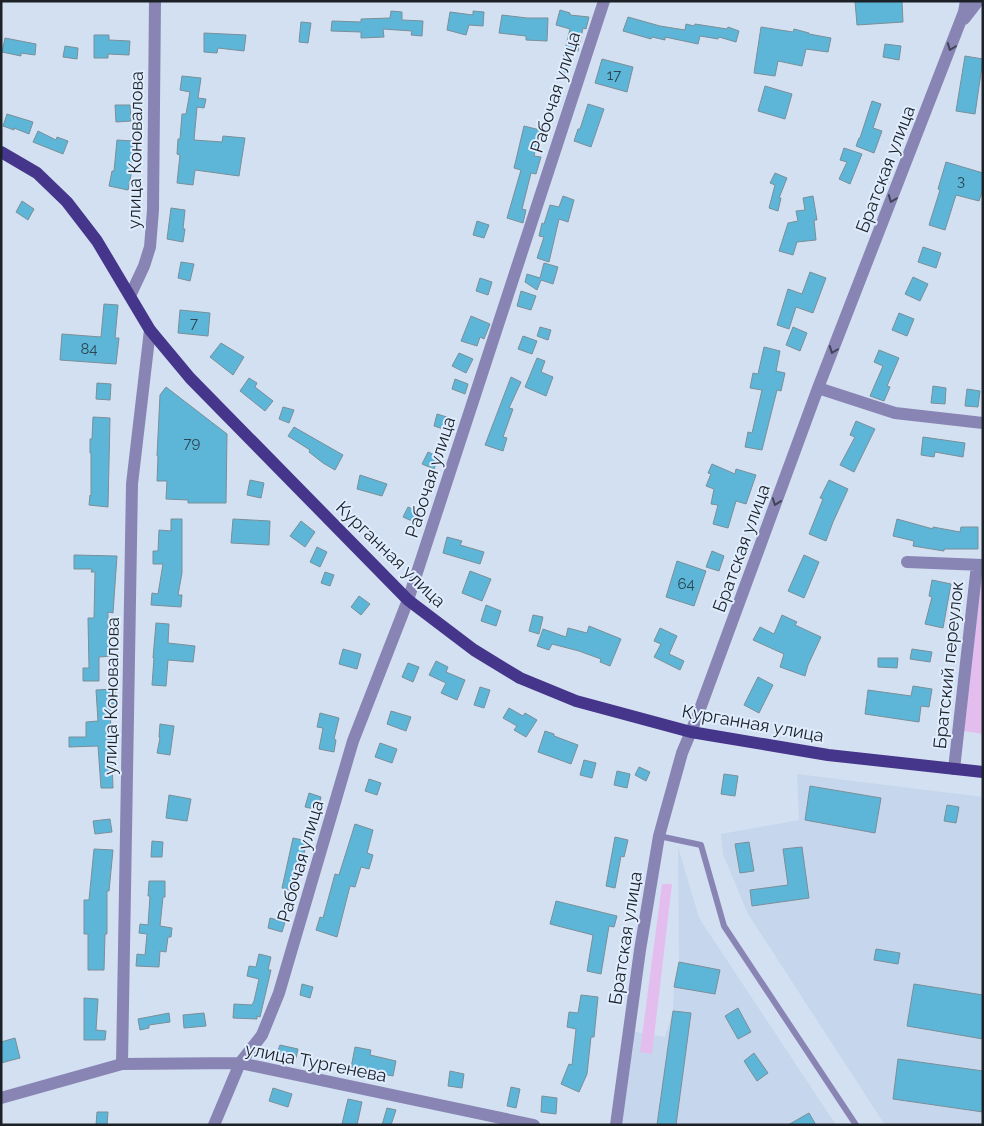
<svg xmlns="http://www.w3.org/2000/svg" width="984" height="1126" font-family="Raleway,sans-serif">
  <rect width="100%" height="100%" fill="#d3e0f1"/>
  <path fill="#c5d6ed" d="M797,774L983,797V1125H885L748,914L723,854L721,834L799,820Z
    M678,847L699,918L836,1125H621L630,1031L665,1037L673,1011L674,987L679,962Z"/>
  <path fill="#e3bdee" d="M981,580H983V734L964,731Z
    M662,884H672L652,1054L640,1052Z"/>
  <path fill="#5db6d8" stroke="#7a8f98" d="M855,1H902L903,22L857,25Z
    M560,10L570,13V15L589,17L586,29L583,28L578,51L574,50L565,76L559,74L570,29L556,25Z
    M391,11L402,12V20L423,21L422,36L411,35L412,31L383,29L384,37L361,38V32L331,31L332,21L361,22V19L390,18Z
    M473,11L484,12L483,26L469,25L466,35L447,30L450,12L473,15Z
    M502,15L527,18H548L547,41L526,40V36L499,33Z
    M628,17L660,26L685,30L686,24L694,26L695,24L727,29L728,27L739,31L736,42L719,37L718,39L700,36L698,44L665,37V40L652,37L651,39L623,31Z
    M301,22L311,23L308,43L299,42Z
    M761,27L793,32L794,29L809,33V34L831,38L828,52L806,49L802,66L778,61L775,76L754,73Z
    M204,33L246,35L244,51L218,48L217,53L204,52Z
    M94,35H109V40L130,41L129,55L108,54V58H94Z
    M5,38L36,44L35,55L21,53V56L2,52Z
    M885,44L901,46L899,60L883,57Z
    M65,46L78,48L77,59L63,57Z
    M965,56L983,59L975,114L956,111Z
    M602,59L633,67L627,92L595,83Z
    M182,76L201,78L198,98L206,99L204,108L197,107L194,140L222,142L223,136L245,138L239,176L195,170L193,185L177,183L180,155L177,154L178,139H180L182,114H186L190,92L180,90Z
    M765,86L792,94L785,119L758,111Z
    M872,101L881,104L873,128L882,131L874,153L856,146L859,138H860Z
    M588,104L604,109L591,147L574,141L578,129H580Z
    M115,105H130L131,121L116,122Z
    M7,114L33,122L29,134L14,128V130L3,126Z
    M524,126L540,130L534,156L541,157L536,174L531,173L522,209L526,210L523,223L507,218L521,170L514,168Z
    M38,131L56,140L57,137L68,141L63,154L33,142Z
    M117,140L133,141L131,175L128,190L109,186L112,171H114Z
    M844,148L862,154L850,184L839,179L847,162L840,160Z
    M946,162L983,173V189L979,201L956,195L945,230L929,225L940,190L938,189Z
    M775,173L787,178L779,198H781L778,211L769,208L775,185L770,183Z
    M563,196L574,200L568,222L559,219L549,262L537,258L544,237L539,236L542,223L544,224L550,205L559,207Z
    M813,196L817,220H814L816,240L797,242L793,255L779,251L788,223L798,221L796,211L805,210L803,198Z
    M22,201L34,209L28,220L16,212Z
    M171,208L185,210L183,229H185L183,242L167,239Z
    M477,221L489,225L484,238L473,235Z
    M923,247L941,253L936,268L918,262Z
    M181,262L194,264L190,281L178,278Z
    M544,263L558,267L553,284L541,280L537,290L525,282L527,274L540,278Z
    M810,272L826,278L813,313L796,307L789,329L777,325L788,289L802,294Z
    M913,277L928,284L920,301L905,294Z
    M480,278L492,282L488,295L476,291Z
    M521,291L536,296L531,310L517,306Z
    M104,304L118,305L115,338H119L116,364L60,360L62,334L101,337Z
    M180,310L210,313L208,336L178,333Z
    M899,313L914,319L907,336L892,330Z
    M471,316L490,324L484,339L480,337L477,346L461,341Z
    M540,327L551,330L548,340L537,336Z
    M793,327L807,333L800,351L786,345Z
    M523,336L537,341L532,354L518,349Z
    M221,343L244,357L233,375L210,357Z
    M764,347L780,351L776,371L785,373L781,391L777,390L762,450L745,447L748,432L752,433L762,390L750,388L753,373L758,374Z
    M879,350L899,358L887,386L890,387L884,401L870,396L883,366L874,362Z
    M459,353L473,359L466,373L452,366Z
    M537,358L545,361L541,372L553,377L546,396L525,387Z
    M511,377L521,382L509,408L513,409L503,437L507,438L503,451L485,445Z
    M249,378L257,383L255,387L273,401L265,411L240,391Z
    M455,379L468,384L465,394L452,389Z
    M97,383L111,384L110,400L96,399Z
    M933,386L946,388L945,404L931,403Z
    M166,387L227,434L226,503H188V500L166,499L167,481H157L158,456H157L160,395Z
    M967,389L980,391L978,407L965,406Z
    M283,407L294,410L289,423L279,419Z
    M437,414L453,419L449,431L434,426Z
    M93,417L110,418L108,507L89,505L90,495L91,496V453H90V439H92Z
    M856,421L875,429L854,472L840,465L855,437L850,435Z
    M294,427L343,455L335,470L323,463L309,452L310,450L288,436Z
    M923,437L965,443L963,457L935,452L934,457L921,455Z
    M428,452L439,457L434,469L422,464Z
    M712,464L735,474L736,469L756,475L746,504L736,501L728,528L713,524L718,505L711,504L714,489L706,486L711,474L708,473Z
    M360,475L387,484L382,496L357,489Z
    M250,480L264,483L261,498L247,495Z
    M829,480L848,489L833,522L826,541L809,534L823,499L820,498Z
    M408,507L419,512L414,522L403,517Z
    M171,519H182V573L178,595H182L181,607L151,605L152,593L158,594L163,564H153V551H158L159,530L171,531Z
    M233,519L270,521L269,545L231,543Z
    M897,519L933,529V527L960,532L961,527H978V549H944V551L913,546L914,541L893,536Z
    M301,521L315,532L305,547L290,536Z
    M447,537L462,541L460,545L484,552L480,564L443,553Z
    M317,547L327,552L320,567L310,562Z
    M712,551L724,556L719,571L706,567Z
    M74,555L117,556L113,613L108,612V637H111L112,656L99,657V681H83V668H89L88,618H94L95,572H91L92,569H74Z
    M804,555L819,562L804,598L788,591Z
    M677,561L706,571L694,606L666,597Z
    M470,571L491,579L482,601L462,593Z
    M325,572L334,575L330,586L321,583Z
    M932,580L951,584L943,628L925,624L932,597L929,596Z
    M359,596L370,604L361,615L351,607Z
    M486,605L501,611L496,626L481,621Z
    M533,615L543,617L539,634L529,631Z
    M782,615L797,622L795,625L821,637L808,665L805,676L780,667L784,654L753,640L760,627L774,634Z
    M156,623L169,624L168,643L195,646L193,662L168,660L166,686L152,685L154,658H153Z
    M589,626L621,639L610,666L600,662L601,659L579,651L552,644L549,650L537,646L543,629L566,637L568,628L587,633Z
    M660,628L677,636L669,654L684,661L680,670L654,657L661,644L654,641Z
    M343,649L361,654L357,669L339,664Z
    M912,649L932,652L930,662L910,659Z
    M878,658H898L897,668L878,667Z
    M436,661L448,667L446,672L465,680L457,700L441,693L446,683L429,675Z
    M408,663L419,667L413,682L402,677Z
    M758,677L773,685L759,713L744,705Z
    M913,686L932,689L929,707L921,706L919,722L865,714L868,690L911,696Z
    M480,687L490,690L484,708L474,705Z
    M115,689L116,704H110L113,788H101L98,746L69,747V737H86V722L98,721L96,690Z
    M509,708L523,716L525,713L537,720L526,737L514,730L517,726L503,718Z
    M391,711L411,717L406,731L387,724Z
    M320,713L339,718L334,739L336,740L334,752L319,749L323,728L317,727Z
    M160,724L174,726L170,755L157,753L160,738L159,737Z
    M545,731L554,734V736L578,745L571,764L538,752Z
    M380,743L397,749L392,763L375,757Z
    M584,760L596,763L592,778L580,775Z
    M639,767L650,772L646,781L635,775Z
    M617,771L630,774L627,788L614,785Z
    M724,774L738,776L735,796L721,794Z
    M369,779L381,783L377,795L365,791Z
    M810,786L881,798L875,833L805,820Z
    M309,793L321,797L318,810L305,807Z
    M169,795L191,799L187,821L166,818Z
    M947,805L959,807L956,823L944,821Z
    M110,819L112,832L95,834L93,821Z
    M355,824L373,830L367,853L373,855L369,869L361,867L355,887L350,886L337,937L316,930L320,917L323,918L335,874L339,875Z
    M615,837L628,840L624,857L621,856L615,888L606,886Z
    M293,838L307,841L300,870L298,869L293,891L282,888Z
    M152,841L163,842L162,857H151Z
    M749,842L754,871L740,873L735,844Z
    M802,847L809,898L752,906L750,890L788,885L783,849Z
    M94,849L113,850L109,891H107V934H105L104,970H88V934H84V900H89Z
    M149,881H165V897H163L160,926L172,928L171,937H168L166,952L160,951L159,967L136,966L137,954L145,955L147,934L139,933L140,924L148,925L150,896H148Z
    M556,901L617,916L614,927L609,926L601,974L587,971L593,935L550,924Z
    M270,918L285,922L282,932L268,928Z
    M876,949L900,953L898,964L874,960Z
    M259,954L271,957L268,970H271L260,1017L257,1016V1019L233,1018L234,1004L252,1005L254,1001L259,979L247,976L249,966L256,967Z
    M679,962L720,970L715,994L674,987Z
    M302,984L313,987L310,998L300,995Z
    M914,984L983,995V1039L907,1026Z
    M581,995L598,997L594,1037H591L587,1074L579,1092L561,1084L569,1064L572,1065L576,1029L567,1027L569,1012L578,1013Z
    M84,998L98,999L96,1030L106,1031L105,1040H84Z
    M738,1008L751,1032L738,1039L725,1016Z
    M673,1011L691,1013L676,1125H657Z
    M169,1013L170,1022L149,1025V1028L140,1030L138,1019Z
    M204,1013L206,1026L184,1028L183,1015Z
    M15,1038L20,1058L1,1063V1042Z
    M280,1045L298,1049L296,1058L277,1053Z
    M355,1047L371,1050L370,1055L396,1061L393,1076L351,1068Z
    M754,1053L768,1073L757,1081L744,1061Z
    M898,1059L983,1071V1112L893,1099Z
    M450,1071L464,1074L462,1088L448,1086Z
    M511,1087L520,1089L516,1108L507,1106Z
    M273,1088L292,1094L288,1107L269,1101Z
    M542,1096L557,1098L556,1114L541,1112Z
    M348,1099L362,1102L357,1125L342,1124Z
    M387,1108L396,1110L391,1125H382Z
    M97,1112H108L107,1125H96Z
    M809,1113L816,1125H788Z"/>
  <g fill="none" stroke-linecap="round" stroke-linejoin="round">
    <path stroke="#8885b4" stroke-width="6" d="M659,836L701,845L724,926L856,1125"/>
    <path stroke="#8885b4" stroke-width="12" d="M964,19L978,1
      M130,296L144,266L150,247L153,210L155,1
      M818,388L895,413L983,423
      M907,562L983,565
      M954,769L977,565
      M122,1064L132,484L150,330
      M1,1098L122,1064L240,1063L534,1125
      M214,1125L240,1063L262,1035L279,993L353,741L408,600L604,1
      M616,1125L640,950L659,836L682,753L697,717L818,388L964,12L966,1"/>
    <path stroke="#46368b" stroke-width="12" d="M1,152L37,173L67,202L97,241L150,330L190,378L408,600L474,650L520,678L576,701L691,732L828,755L983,772"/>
  </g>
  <defs><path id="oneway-chevron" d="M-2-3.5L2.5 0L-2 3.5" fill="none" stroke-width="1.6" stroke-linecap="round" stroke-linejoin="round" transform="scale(1.25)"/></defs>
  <g stroke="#424458">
    <use href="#oneway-chevron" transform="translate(951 47) rotate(111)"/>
    <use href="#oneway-chevron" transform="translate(892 199) rotate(111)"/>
    <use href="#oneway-chevron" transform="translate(833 350) rotate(111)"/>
    <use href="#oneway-chevron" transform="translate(776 502) rotate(110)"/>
  </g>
  <g text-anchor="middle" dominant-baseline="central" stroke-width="4" stroke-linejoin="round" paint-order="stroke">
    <g font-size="15" fill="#2c4653">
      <text x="614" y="75">17</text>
      <text x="961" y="181">3</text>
      <text x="194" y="323">7</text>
      <text x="89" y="349">84</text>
      <text x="192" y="443">79</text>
      <text x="686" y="584">64</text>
    </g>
    <g font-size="18" fill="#1c2127" stroke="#e0edfe">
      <text transform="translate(555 92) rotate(-72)">Рабочая улица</text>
      <text transform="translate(135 150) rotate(-89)">улица Коновалова</text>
      <text transform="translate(885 169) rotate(-69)">Братская улица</text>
      <text transform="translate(430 477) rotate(-72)">Рабочая улица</text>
      <text transform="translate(741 548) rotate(-70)">Братская улица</text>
      <text transform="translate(391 554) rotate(44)">Курганная улица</text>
      <text transform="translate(948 665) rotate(-84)">Братский переулок</text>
      <text transform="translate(111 696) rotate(-89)">улица Коновалова</text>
      <text transform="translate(753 723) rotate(10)">Курганная улица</text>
      <text transform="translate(300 861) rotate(-74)">Рабочая улица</text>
      <text transform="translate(625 938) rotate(-81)">Братская улица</text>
      <text transform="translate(316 1062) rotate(11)">улица Тургенева</text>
    </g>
  </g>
  <rect width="984" height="1126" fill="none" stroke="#1c2127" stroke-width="5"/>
</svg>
